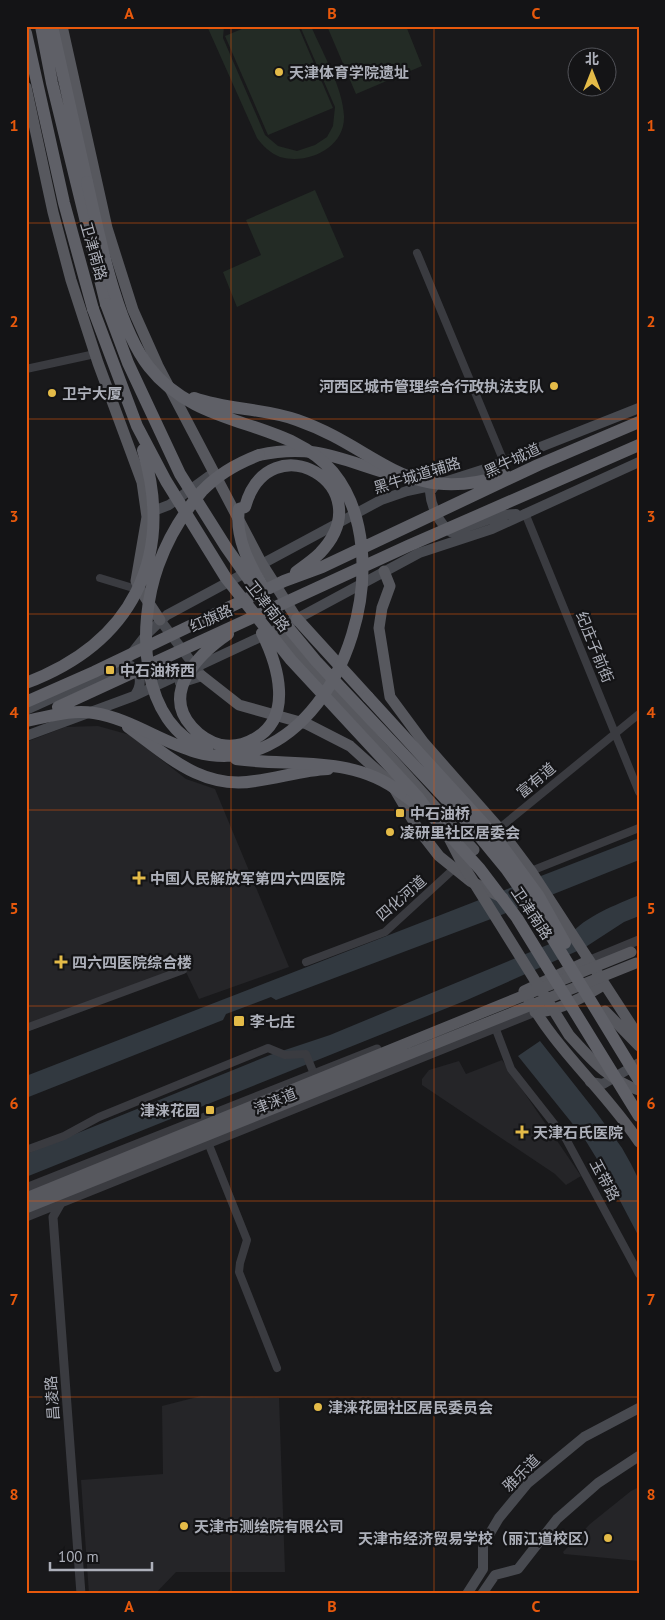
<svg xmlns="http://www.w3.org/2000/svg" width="665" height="1620" font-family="'PT Sans','Noto Sans SC',sans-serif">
  <rect width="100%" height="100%" fill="#19191b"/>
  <path fill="#252528" d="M98,726L130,735L186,779L215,789L289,967L199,999L186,972L26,1032V742L65,727Z
    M502,1060L581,1176L566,1185L555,1174L422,1085V1079L429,1070L459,1061L466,1074Z
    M201,1396L279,1398L285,1572H176L155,1594H89L81,1480L163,1474L162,1406Z
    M639,1487V1561L564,1554L563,1552L590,1524L631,1491Z"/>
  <path fill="#232b25" d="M207,26H224L223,38L265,135L278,146L297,151L315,145L327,137L333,126L335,107L300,26H311C322,52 343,88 344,116C345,148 308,165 280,157C270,153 263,146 257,138Z
    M249,26H298L333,108L268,135L225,36Z
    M327,26H406L422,66L356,94Z
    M315,190L344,257L237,307L223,272L261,255L246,220Z"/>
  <path fill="#323940" d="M639,838V860L491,919L276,1000L271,997L226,1014L223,1020L26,1098V1076Z
    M639,895V916L624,922L584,948L467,1000L26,1177V1154L270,1055L330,1035L569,936C585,916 616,905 639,895Z
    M540,1041L596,1112L622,1148L631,1164L639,1180V1237L605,1172L584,1138L518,1056Z"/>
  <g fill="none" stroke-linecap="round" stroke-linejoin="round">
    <path stroke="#3a3b40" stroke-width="8" d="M417,253L504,462
      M26,369L95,354
      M525,513L639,792
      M100,578L133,588
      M496,831L639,714
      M531,871L639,828
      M306,962L385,932L458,865
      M495,1027L511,1069L566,1139L639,1274
      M26,1028L183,970
      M207,1140L247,1240L240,1263L239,1272L277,1368
      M26,1150L64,1136L99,1117L268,1048L285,1055L306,1054L314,1074"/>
    <path stroke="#3a3b40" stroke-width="9" d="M588,961L639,940
      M26,1188L377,1049
      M61,1203L53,1217L81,1594
      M26,1217L535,1012"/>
    <path stroke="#484a50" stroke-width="10" d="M435,485L430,492C431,506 439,524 451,532L502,515L516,514
      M148,506L156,510L169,505L209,476
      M160,620L202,676L180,683
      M291,622L419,553L492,529L639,462
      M121,667L131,666C142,673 142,685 135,695
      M26,710L121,667L146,635L167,615L381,500L407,491L435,485L485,469L639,408
      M26,736L134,696L269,633
      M590,1082L603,1084L639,1063
      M467,1594L483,1569V1545L499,1518L527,1484L584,1437L639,1408
      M482,1594L495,1575L518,1569L557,1519L598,1483L639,1456"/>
    <path stroke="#57585e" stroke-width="11" d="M62,26L107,228L133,310L158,366L262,564L297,619
      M26,87L53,212L71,280L98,363L142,482L147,517L136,581L141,591L160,620
      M384,571L390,586L382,608L379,628L390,697L424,743L497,826
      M276,630L474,850
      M202,676L239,705L307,724L350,746L391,783L418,829L439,856L470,881L503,898
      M441,811L464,816
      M481,821L499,828L531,871L639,1037
      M588,961L524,991C553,1048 604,1089 639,1142
      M605,1011L639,1046
      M535,1012C556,1012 582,998 600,987L601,982"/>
    <path stroke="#5f6067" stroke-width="12" d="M41,26L52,83L106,304
      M52,26L87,182
      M26,33L64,203L93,309
      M259,455C319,442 346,463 401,477
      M297,619L368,697
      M128,727C168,756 202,790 255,781C280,778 303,770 328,769
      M401,793L427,812"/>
    <path stroke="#57585e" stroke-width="11" d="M449,838L463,865L569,1035C589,1057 609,1081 639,1090
      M26,1198L631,952
      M26,1208L636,963"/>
    <path stroke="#5f6067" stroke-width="12" d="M106,304L128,363L180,474L226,547L252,584L316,661L470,825L507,870L537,913L639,1080
      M93,309L137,426L166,481L226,578L291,660L418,797L432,816L480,869L517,918L639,1116
      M194,398C227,410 264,408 297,420C380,449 405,507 505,475
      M262,585C248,563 235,535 239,509L245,507C269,420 384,486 320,553C313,560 304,566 296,572
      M228,634C200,653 160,692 192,727C200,736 209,742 221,745C232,747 244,745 254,739C294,718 278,665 262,633
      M26,683C132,643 175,558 143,450
      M368,697L494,835L538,895L565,943
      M26,702L94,672L284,581L322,567L538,465L639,422
      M58,707L408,546L639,445
      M26,721C48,717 71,709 94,713C146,721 187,766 243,754C348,731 399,553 333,472C287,417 200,432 149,367C116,325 99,234 87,182
      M207,750C138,723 137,625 158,566C168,538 183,513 202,491C218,474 238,463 259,455
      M236,759C292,767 354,755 401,793"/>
  </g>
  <path fill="none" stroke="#e8590c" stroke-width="1" stroke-opacity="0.55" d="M231,26V1594M434,26V1594M26,223H639M26,419H639M26,614H639M26,810H639M26,1006H639M26,1201H639M26,1397H639"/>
  <g fill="#e4bb48" stroke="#141416" stroke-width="2">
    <circle cx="279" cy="72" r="5"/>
    <circle cx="554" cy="386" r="5"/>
    <circle cx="52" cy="393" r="5"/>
    <rect x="105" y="665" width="10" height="10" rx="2.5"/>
    <rect x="395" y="808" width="10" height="10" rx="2.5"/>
    <circle cx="390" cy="832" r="5"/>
    <path d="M136.5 870.5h5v5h5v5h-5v5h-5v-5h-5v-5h5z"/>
    <path d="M58.5 954.5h5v5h5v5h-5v5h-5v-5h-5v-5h5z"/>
    <rect x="233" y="1015" width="12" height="12" rx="2.5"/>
    <rect x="205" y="1105" width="10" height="10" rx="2.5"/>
    <path d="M519.5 1124.5h5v5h5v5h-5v5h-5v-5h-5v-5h5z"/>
    <circle cx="318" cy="1407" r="5"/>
    <circle cx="184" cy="1526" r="5"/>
    <circle cx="608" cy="1538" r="5"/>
  </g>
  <g text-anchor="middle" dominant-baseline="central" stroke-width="4.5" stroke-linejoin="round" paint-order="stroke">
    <g font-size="15" font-weight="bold" fill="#adb0ba" stroke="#141416" text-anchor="start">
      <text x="289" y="72">天津体育学院遗址</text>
      <text x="544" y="386" text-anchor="end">河西区城市管理综合行政执法支队</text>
      <text x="62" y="393">卫宁大厦</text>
      <text x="120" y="670">中石油桥西</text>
      <text x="410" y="813">中石油桥</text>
      <text x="400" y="832">凌研里社区居委会</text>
      <text x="150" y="878">中国人民解放军第四六四医院</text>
      <text x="72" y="962">四六四医院综合楼</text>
      <text x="250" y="1021">李七庄</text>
      <text x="200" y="1110" text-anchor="end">津涞花园</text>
      <text x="533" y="1132">天津石氏医院</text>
      <text x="328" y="1407">津涞花园社区居民委员会</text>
      <text x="194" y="1526">天津市测绘院有限公司</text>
      <text x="598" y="1538" text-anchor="end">天津市经济贸易学校（丽江道校区）</text>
    </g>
    <g font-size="15" fill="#adb0ba" stroke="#141416">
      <text transform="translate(94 251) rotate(74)">卫津南路</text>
      <text transform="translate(512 460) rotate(-25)">黑牛城道</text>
      <text transform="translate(417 475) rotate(-17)">黑牛城道辅路</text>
      <text transform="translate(268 606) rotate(52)">卫津南路</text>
      <text transform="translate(211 618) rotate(-24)">红旗路</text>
      <text transform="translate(595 647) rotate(68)">纪庄子前街</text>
      <text transform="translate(536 780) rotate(-40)">富有道</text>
      <text transform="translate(401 898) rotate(-41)">四化河道</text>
      <text transform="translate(532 913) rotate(56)">卫津南路</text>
      <text transform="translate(275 1101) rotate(-22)">津涞道</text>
      <text transform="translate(605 1180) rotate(62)">玉带路</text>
      <text transform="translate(52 1398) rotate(-94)">昌凌路</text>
      <text transform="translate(521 1473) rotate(-45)">雅乐道</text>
    </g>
  </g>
  <rect width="665" height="1620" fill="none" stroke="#141416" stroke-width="55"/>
  <g transform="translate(592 72)"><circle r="24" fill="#141416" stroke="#515258"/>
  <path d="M0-4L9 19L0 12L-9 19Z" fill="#e4bb48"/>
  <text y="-8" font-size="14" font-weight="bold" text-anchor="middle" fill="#adb0ba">北</text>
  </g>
  <path d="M50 1562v8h102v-8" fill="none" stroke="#adb0ba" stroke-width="2.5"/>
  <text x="58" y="1562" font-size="15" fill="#adb0ba" stroke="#141416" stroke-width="4" paint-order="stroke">100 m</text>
  <rect x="28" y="28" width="610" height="1564" fill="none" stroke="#e8590c" stroke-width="2"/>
  <g font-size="16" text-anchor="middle" font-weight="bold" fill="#e8590c">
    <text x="129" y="19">A</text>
    <text x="332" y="19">B</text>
    <text x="536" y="19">C</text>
    <text x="14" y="131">1</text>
    <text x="651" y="131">1</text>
    <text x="14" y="327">2</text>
    <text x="651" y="327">2</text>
    <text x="14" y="522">3</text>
    <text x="651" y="522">3</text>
    <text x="14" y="718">4</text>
    <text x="651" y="718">4</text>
    <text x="14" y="914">5</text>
    <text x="651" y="914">5</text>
    <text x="14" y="1109">6</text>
    <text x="651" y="1109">6</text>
    <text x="14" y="1305">7</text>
    <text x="651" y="1305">7</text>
    <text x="14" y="1500">8</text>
    <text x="651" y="1500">8</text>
    <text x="129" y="1612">A</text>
    <text x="332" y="1612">B</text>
    <text x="536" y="1612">C</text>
  </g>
</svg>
